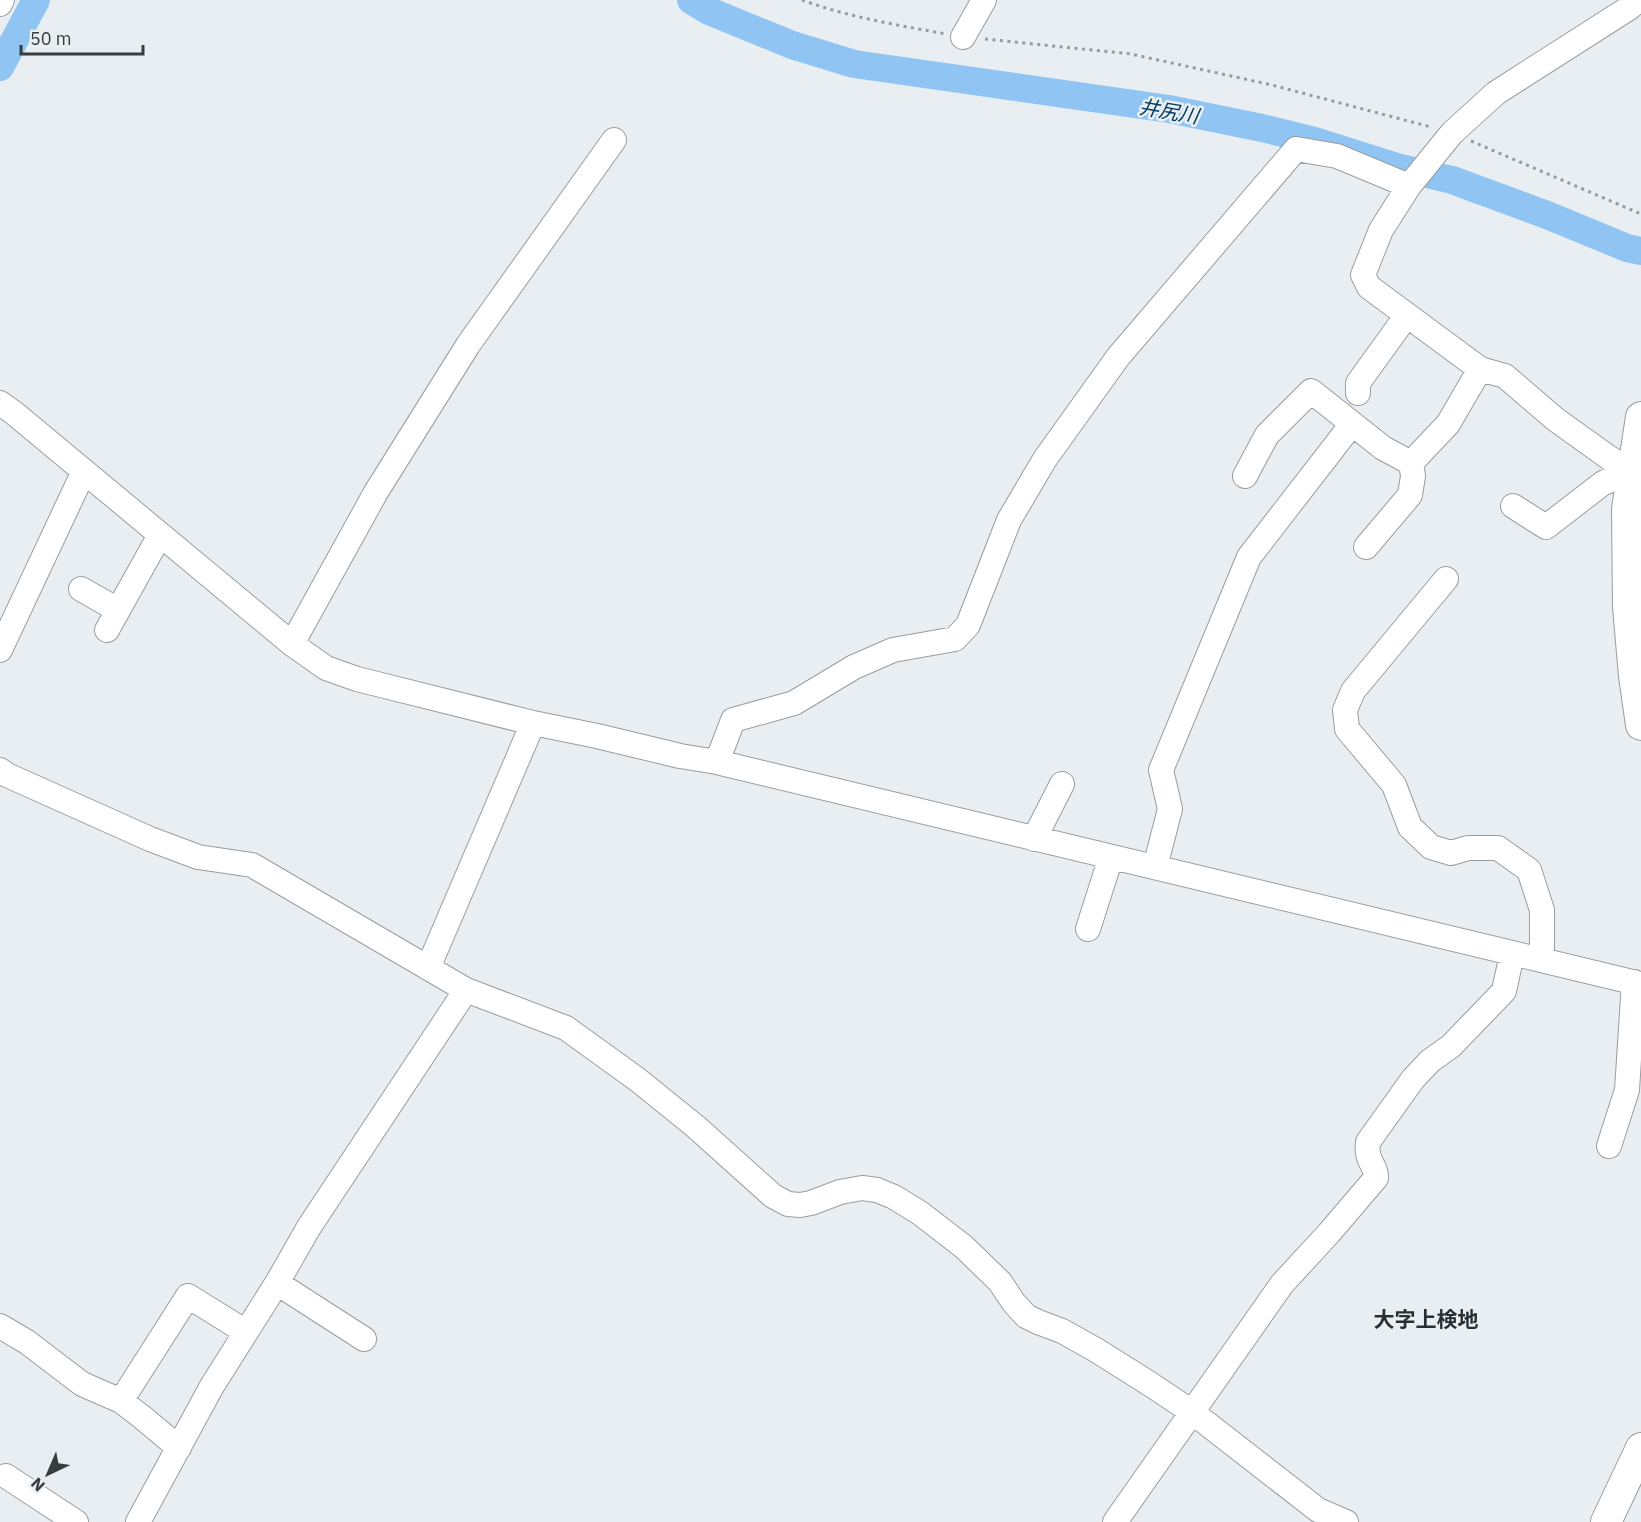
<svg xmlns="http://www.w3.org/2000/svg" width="1641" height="1522" font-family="'IBM Plex Sans','Noto Sans JP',sans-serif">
  <rect width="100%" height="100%" fill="#e8eef2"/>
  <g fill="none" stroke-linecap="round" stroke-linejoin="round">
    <path stroke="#8fc4f3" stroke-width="28" d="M691,0L709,11L792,45L854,64L1169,109L1262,128L1315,141L1397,167L1452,180L1547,215L1627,248L1641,251
      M0,67L36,0"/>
    <g stroke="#989da1" stroke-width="26">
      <path id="minor" d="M0,4L2,0
        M963,37L984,0
        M1358,393V383L1407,315
        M0,403L14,413L292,644L326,668L357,679L533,723L597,736L680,756L717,762L1641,984
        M1632,472L1608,457L1555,419L1505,376L1480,369L1369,287L1363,275L1381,230L1409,186L1452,133L1496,93L1629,8L1638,0
        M1245,476L1267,435L1311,391L1383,448L1411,463L1448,424L1480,369
        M1513,506L1546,527L1603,483L1632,472
        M1366,547L1410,495L1413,476L1411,463
        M1446,579L1353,691L1345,710L1347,729L1394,785L1410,827L1431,847L1451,853L1468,848H1498L1529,870L1542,910V960
        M81,589L118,610
        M107,630L160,535
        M292,644L376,492L468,345L614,140
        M0,650L84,471
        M717,762L733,720L794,703L854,667L893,650L955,639L968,625L1009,520L1045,459L1118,357L1296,149L1337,156L1409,186
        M0,770L7,775L150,839L198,857L252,865L466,990L566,1028L638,1080L695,1126L773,1196L788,1204L800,1205L811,1203L840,1192L862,1188L877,1190L894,1197L920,1213L964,1247L1000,1282L1014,1303L1026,1316L1038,1322L1062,1331L1096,1350L1150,1384L1192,1412L1318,1510L1346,1522
        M1034,839L1062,784
        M1155,867L1170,809L1161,770L1249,557L1352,424
        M1088,929L1111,857
        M428,968L533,723
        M1609,1146L1627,1090L1634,982
        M277,1283L364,1339
        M0,1326L27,1342L82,1384L121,1401L142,1417L179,1448
        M121,1401L188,1296L246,1332
        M6,1476L76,1522
        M138,1522L212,1386L277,1283L309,1227L466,990
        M1115,1522L1282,1284L1329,1233L1376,1178C1377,1168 1369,1163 1368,1153C1367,1149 1368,1146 1368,1142L1413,1079L1430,1061L1451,1046L1504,991L1512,954"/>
    </g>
    <g stroke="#989da1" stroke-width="32">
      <path id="major" d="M1641,417L1627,509L1628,607L1634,676L1641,725
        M1606,1522L1641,1448"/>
    </g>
    <path stroke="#969b9d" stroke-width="3" stroke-dasharray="3 4.5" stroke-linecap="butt" d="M802,0C848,17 897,25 946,34
      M985,39L1131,54L1272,85L1431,127
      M1471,141L1641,214"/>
    <use href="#minor" stroke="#fff" stroke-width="24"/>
    <use href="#major" stroke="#fff" stroke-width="30"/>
  </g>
  <g text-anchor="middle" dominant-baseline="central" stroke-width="5" stroke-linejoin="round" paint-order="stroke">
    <g font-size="20" font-style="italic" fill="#053b60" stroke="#e8eef2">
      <text transform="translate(1169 111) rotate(10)">井尻川</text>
    </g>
    <g font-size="21" font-weight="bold" fill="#2a2e31" stroke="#e8eef2">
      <text x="1426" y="1319">大字上検地</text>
    </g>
  </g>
  <g transform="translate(48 1474) rotate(224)" stroke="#e8eef2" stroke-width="4.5" paint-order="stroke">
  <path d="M0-4.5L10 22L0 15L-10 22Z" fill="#393c3d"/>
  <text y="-9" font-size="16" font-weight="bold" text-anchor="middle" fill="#393c3d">N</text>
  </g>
  <path d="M21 45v9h122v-9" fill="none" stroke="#393c3d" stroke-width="3"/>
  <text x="30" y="45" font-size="18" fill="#393c3d" stroke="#e8eef2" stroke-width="4.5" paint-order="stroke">50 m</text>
</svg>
